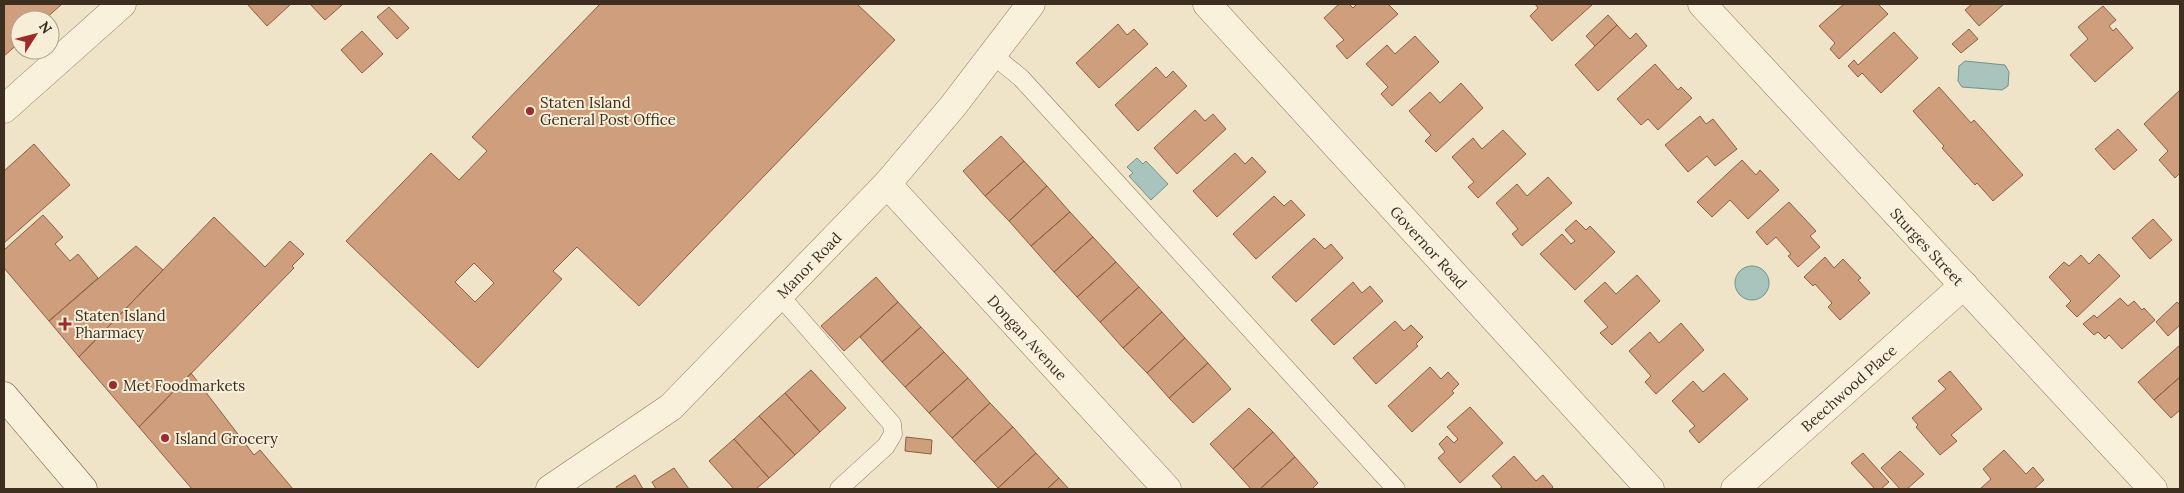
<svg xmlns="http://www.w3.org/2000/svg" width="2184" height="493" font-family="Lora,serif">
  <rect width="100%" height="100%" fill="#f0e4c8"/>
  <path fill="#a9c4bc" stroke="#6f938a" d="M1965,61L2005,65L2009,72L2008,86L2002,90L1962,87L1958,81L1959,66Z
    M1137,158L1143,164L1146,161L1168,184L1151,200L1129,176L1133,173L1127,167Z
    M1735 283a17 17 0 1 1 34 0a17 17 0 1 1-34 0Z"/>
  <path fill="#cf9f7d" stroke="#8d5f41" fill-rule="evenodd" d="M4,4H62L44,20H20V42L4,56Z
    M247,4H291L267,26Z
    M310,4H340L342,5L325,20Z
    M600,4H857L895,40L639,306L577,247L553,271L562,279L478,368L346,241L431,153L459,180L487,151L472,137ZM474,263L494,283L475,302L455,282Z
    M1339,4H1349L1353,8L1357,4H1388L1398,14L1347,59L1336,46L1344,40L1324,18Z
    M1535,4H1593L1552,41L1530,16L1538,8Z
    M1844,4H1878L1888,14L1839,59L1830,49L1835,43L1819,26Z
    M1972,4H2004L1979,26L1965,10Z
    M2103,6L2116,20L2109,26L2113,31L2116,28L2133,48L2095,82L2070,55L2088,39L2078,27Z
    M389,7L409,28L397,39L377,17Z
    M1608,15L1617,25L1595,46L1586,36Z
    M1118,24L1127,35L1134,29L1148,44L1099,88L1076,63Z
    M1617,25L1630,39L1636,33L1647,46L1598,91L1575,65Z
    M1969,29L1978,39L1961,53L1952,44Z
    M362,31L383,54L362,73L341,50Z
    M1894,32L1918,58L1881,93L1862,73L1858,77L1848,66L1854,60L1858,65Z
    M1415,36L1439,62L1392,106L1381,94L1388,87L1366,64L1387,45L1395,54Z
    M1655,64L1678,90L1681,87L1692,98L1658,130L1648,119L1641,125L1617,99Z
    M1156,67L1166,78L1173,71L1187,86L1138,131L1115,105Z
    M1461,83L1483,108L1436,152L1425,141L1431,135L1409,111L1430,92L1440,103Z
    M1939,87L1971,123L1974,120L2023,175L1993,201L1977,183L1975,185L1942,148L1944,146L1913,111Z
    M2180,90V173L2175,178L2159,160L2168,151L2144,124Z
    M1195,110L1205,121L1213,114L1226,129L1177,174L1154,148Z
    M1700,116L1706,124L1713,119L1737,149L1715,166L1707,156L1688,172L1665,145Z
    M2118,129L2137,150L2114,170L2095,149Z
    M1503,130L1526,154L1478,198L1468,187L1474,182L1452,157L1473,138L1482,149Z
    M1001,136L1024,161L985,196L963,171Z
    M34,144L70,185L4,243V171Z
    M1235,153L1245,164L1252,157L1266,172L1217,217L1193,191Z
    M1742,160L1756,175L1760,170L1779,190L1748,219L1730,200L1712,217L1697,202Z
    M1024,161L1047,186L1009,221L985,196Z
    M1548,177L1572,203L1522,246L1512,234L1518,229L1496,203L1517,184L1527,196Z
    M1047,186L1070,212L1031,246L1009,221Z
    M1274,196L1284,206L1291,200L1305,215L1256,259L1233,234Z
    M1789,202L1816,231L1810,236L1820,247L1798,267L1788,256L1791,254L1776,237L1767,245L1756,232Z
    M1070,212L1093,237L1054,272L1031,246Z
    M43,215L63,237L55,244L70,261L78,254L98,278L49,321L4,268V250Z
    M214,217L265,267L290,241L304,254L292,266L294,268L139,427L79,357Z
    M2153,219L2172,240L2150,259L2132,238Z
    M1576,220L1586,230L1590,226L1615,252L1575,290L1540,254L1562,234L1571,244L1575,241L1565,230Z
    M1093,237L1116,262L1077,297L1054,272Z
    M1314,238L1325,249L1331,244L1343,258L1296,302L1272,277Z
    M136,246L163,270L79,357L49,321Z
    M2099,254L2120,276L2077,317L2066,306L2071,301L2049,277L2064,262L2069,266L2081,255L2089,264Z
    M1825,257L1834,268L1843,259L1861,278L1858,280L1870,293L1840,320L1828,307L1832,303L1815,284L1813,286L1804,277Z
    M1116,262L1139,287L1100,322L1077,297Z
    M1637,275L1660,301L1612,345L1600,333L1608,327L1584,301L1605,282L1616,294Z
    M876,277L898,302L844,351L821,326Z
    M1353,282L1362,293L1370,286L1383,301L1334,345L1311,320Z
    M1139,287L1162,312L1123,348L1100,322Z
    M2120,298L2128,306L2134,301L2142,310L2144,308L2155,320L2122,349L2109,335L2105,339L2098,332L2094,335L2083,324L2094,315L2097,318Z
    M898,302L921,327L882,362L860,337Z
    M2177,302L2180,305V325L2168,336L2156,322Z
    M1162,312L1185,338L1147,373L1123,348Z
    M1395,321L1404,331L1411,325L1423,337L1416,344L1418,346L1376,384L1353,358Z
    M1681,323L1704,350L1656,394L1645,382L1651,376L1629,351L1650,332L1659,343Z
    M921,327L944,352L905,387L882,362Z
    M1185,338L1208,363L1169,398L1147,373Z
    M2180,345V377L2154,400L2138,382Z
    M944,352L968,378L929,413L905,387Z
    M1208,363L1231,389L1193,423L1169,398Z
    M1430,367L1441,379L1448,372L1459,384L1452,391L1454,393L1412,432L1388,406Z
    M811,370L846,408L820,432L785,393Z
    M1950,371L1982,409L1951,435L1957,441L1940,455L1916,427L1918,425L1912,418L1946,389L1938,381Z
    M191,373L254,455L260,450L293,489H192L139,427Z
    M1724,373L1748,399L1699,443L1689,431L1695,426L1672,401L1693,381L1703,392Z
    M2180,377V410L2171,418L2154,400Z
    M968,378L990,403L952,438L929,413Z
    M785,393L820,432L795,455L759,416Z
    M990,403L1013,427L974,462L952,438Z
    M1470,407L1503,443L1460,483L1438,458L1445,452L1439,444L1447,436L1454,443L1458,439L1447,427Z
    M1249,408L1273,432L1233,469L1210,444Z
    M759,416L795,455L769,478L734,439Z
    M1013,427L1036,453L998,488L974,462Z
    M1273,432L1295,457L1260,489H1251L1233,469Z
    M906,437L932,440L931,454L905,451Z
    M734,439L769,478L756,489H734L709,461Z
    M2004,450L2026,474L2033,467L2044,480L2034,489H1980L1991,479L1983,469Z
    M1900,451L1924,474L1907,489H1900L1881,468Z
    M1036,453L1059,478L1047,489H999L998,488Z
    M1863,453L1889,482L1881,489H1875L1851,463Z
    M1514,456L1536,481L1543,475L1553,487L1551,489H1499L1502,487L1492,476Z
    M1295,457L1318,483L1312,489H1260Z
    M674,468L689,489H656L652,482Z
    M635,475L643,489H617L616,487Z
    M1059,478L1069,489H1047Z"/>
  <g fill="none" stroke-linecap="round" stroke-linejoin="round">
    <g stroke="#8d765c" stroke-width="19">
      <path id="service" d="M993,55L1021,78L1396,489
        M780,296L892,424L893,434L886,446L839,489"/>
    </g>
    <g stroke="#8d765c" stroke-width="29">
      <g id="minor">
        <path id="s1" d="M1207,4L1650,489"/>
        <path id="s2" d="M1702,4L2153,489"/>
        <path d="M4,109L122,4"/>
        <path id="s3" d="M887,184L1167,489"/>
        <path id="s4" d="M1735,489L1964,285"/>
      </g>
    </g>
    <g stroke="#8d765c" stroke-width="29">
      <g id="tertiary">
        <path id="s5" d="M550,489L671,407L887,184L953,106L1031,4"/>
      </g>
    </g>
    <g stroke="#6f573f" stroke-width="29">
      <path id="secondary" d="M4,396L83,489"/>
    </g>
    <use href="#service" stroke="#faf1dc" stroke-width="18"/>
    <use href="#minor" stroke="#faf1dc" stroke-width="28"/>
    <use href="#tertiary" stroke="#faf1dc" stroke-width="28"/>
    <use href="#secondary" stroke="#faf1dc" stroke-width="28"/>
  </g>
  <g fill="#9e2a2b" stroke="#f7eed8" stroke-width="2">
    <circle cx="530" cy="111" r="5"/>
    <path d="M62.5 316.5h5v5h5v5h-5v5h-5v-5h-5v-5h5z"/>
    <circle cx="113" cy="385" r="5"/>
    <circle cx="165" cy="438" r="5"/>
  </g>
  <g text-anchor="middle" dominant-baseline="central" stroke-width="4" stroke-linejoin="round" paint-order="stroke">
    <g font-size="15" fill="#3d2e20" stroke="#f7eed8" text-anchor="start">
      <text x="540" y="102">Staten Island<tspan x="540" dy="17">General Post Office</tspan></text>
      <text x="75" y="315">Staten Island<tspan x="75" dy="17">Pharmacy</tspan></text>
      <text x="123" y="385">Met Foodmarkets</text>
      <text x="175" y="438">Island Grocery</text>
    </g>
    <g font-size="15" fill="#3d2e20" stroke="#f7eed8">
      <text stroke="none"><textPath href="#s1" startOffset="329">Governor Road</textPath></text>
      <text stroke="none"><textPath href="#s2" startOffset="331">Sturges Street</textPath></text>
      <text stroke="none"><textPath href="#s5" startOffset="344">Manor Road</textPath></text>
      <text stroke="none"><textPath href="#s3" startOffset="208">Dongan Avenue</textPath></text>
      <text stroke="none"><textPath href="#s4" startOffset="152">Beechwood Place</textPath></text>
    </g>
  </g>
  <rect width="2184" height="493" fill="none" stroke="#3d2e20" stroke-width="10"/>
  <g transform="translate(35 35) rotate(54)"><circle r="24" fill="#f7eed8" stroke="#ada18e"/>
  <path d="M0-4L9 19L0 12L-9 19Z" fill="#9e2a2b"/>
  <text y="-8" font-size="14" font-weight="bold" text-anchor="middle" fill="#3d2e20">N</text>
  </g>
</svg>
